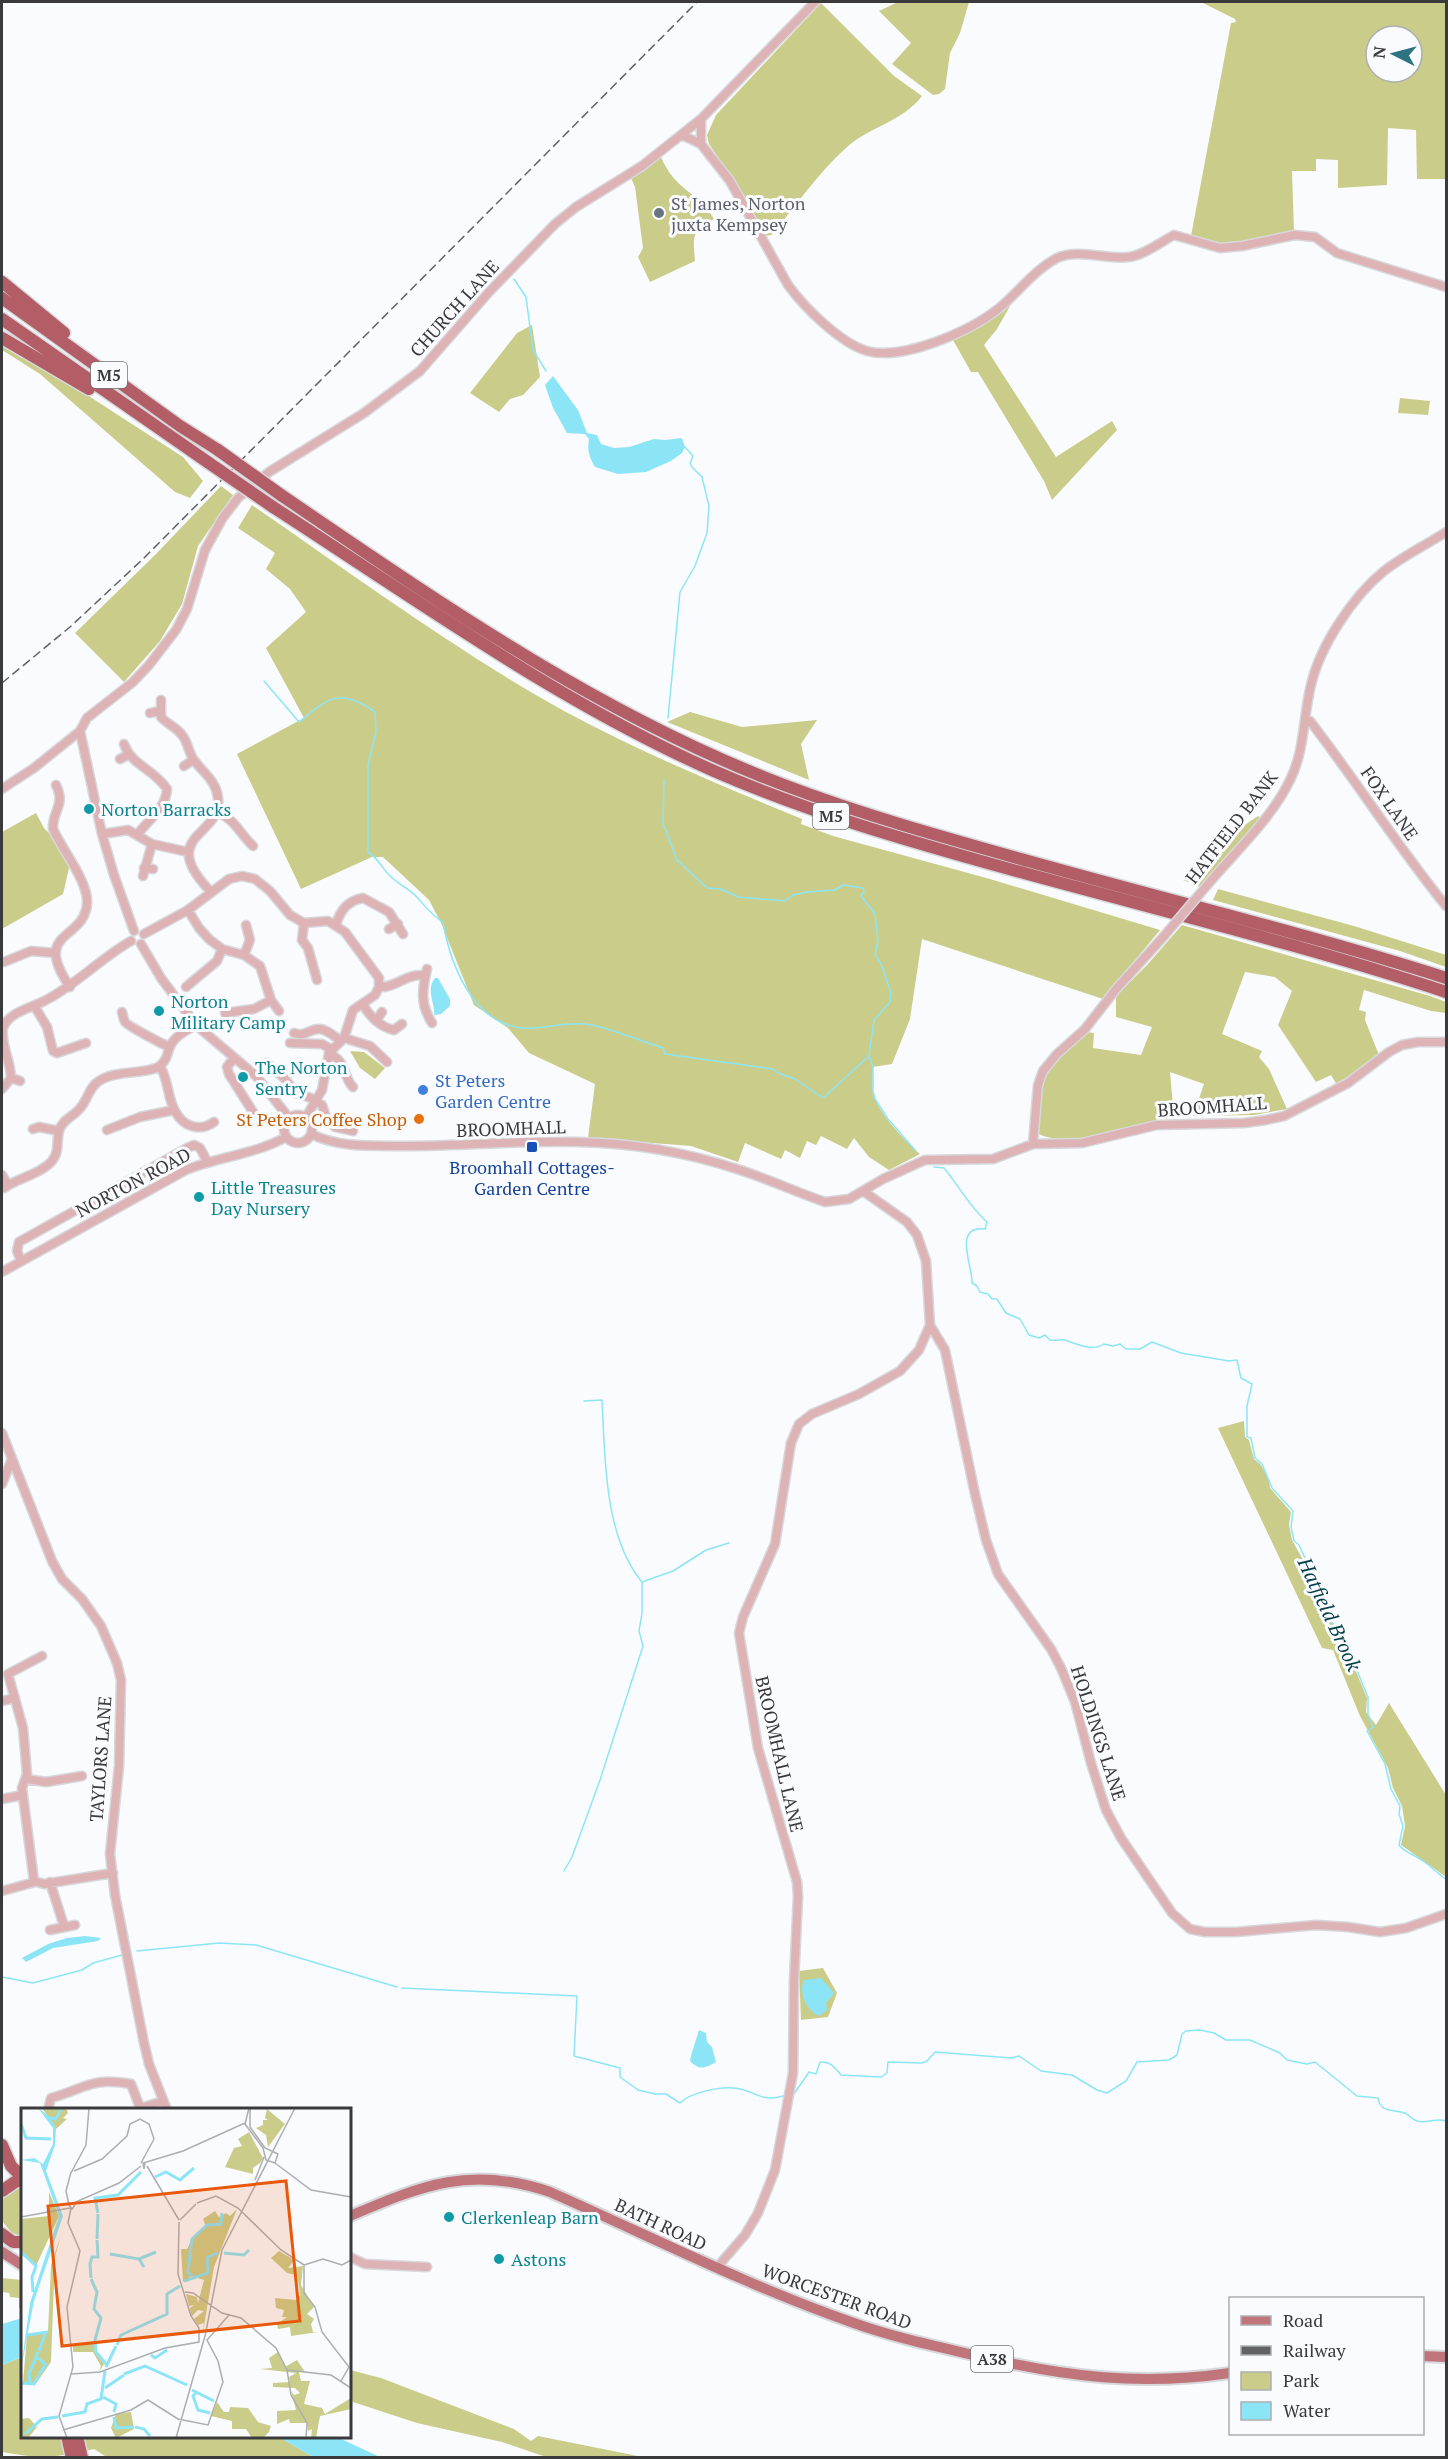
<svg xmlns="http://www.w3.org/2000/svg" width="1448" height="2459" font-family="'PT Serif',serif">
  <rect width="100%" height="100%" fill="#fafbfe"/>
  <path fill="#cacd89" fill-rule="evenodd" d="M898,2H969L960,33L950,53L945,89L939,94L933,95L892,64L911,43L879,11Z
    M1201,2H1446V179H1417L1416,130L1388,128L1387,185L1338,188V160L1316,159V171H1292L1294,232L1245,243L1222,245L1191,236L1231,23L1236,22L1235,19ZM1376,36H1412V72H1376Z
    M821,3L894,76L922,96C902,122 871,126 847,147C819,172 796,205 772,235L765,236L736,184L709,144L707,135L716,115Z
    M661,157C675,191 699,192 714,219C691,233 693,235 695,261L650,282L638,257L643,248L635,187L631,178Z
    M1014,299L997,329L984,345L1056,457L1112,421L1117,430L1052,500L1044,481L978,372H971L953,340L987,321Z
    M532,325L540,377L523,395L510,399L499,412L470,393L517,333Z
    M2,343L33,360L183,457L203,481L190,498L175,492L40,374L2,350Z
    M1400,398L1430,401L1428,415L1398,413Z
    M221,486L233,495L198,546L182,604L160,641L124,682L75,633L155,555Z
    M252,505C355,576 456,651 566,712C642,753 722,786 802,819L801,824L833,836L990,879L1160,930L1103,999L922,939L910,1019L892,1064L873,1067C873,1075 872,1083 873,1091C875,1110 906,1142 920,1154L889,1170L869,1157L854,1138L847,1149L821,1136L816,1145L807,1141L800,1158L785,1150L781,1159L745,1143L738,1162L691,1146L588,1138L595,1084L529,1053L508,1028L474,1005L442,925L429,900L383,857H372L301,889L237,754L304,718L266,648L306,612L290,589L266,569L275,553L238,528Z
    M690,712L742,727L817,720L801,744L809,780L667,722Z
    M36,813L44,828L54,838L69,868L63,894L2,929V832Z
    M1258,816L1261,818L1200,887L1183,880L1215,845Z
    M1218,889L1354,926L1446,955V967L1400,951L1213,900Z
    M1182,925L1430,996L1446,1002V1013L1431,1011L1364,990L1359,1010L1366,1012L1365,1020L1379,1055L1337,1085L1331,1075L1316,1082L1278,1025L1292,991L1275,977L1245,972L1222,1034L1262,1051L1259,1057L1269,1069L1287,1109L1254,1115L1193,1116L1204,1084L1170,1072L1174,1117C1143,1125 1067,1149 1039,1134L1043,1079L1050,1066L1087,1032L1094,1033L1093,1048L1141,1055L1152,1027L1116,1017V996L1147,965Z
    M350,1051L364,1052L385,1068L375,1079L360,1068Z
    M1244,1421L1245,1437L1249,1440L1254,1459L1261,1465L1269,1480L1270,1488L1291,1512L1289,1525L1292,1540L1307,1567L1309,1578L1325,1613L1341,1635L1367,1698L1366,1712L1376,1725L1389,1703L1446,1795V1877L1401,1845L1405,1826L1402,1806L1393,1788L1388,1768L1360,1716L1333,1650L1322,1648L1218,1428Z
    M823,1968L837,1993L828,2017L801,2020L799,1971Z
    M22,2186V2236L12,2233L2,2221L3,2198L13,2188Z
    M2,2278L22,2280V2307L19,2308V2298L10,2297L9,2293L2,2292Z
    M22,2357V2436L279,2437L313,2457L108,2458L94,2449C55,2458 41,2459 2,2452V2365Z
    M350,2370L381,2378L514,2429L531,2441L538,2436L643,2457H546L502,2442L417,2423L350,2401Z"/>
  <path fill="#8ce5f7" d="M553,376L578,410L587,433L597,435L601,444L614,448L629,447L654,439L665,440L682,438L685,447L682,453L671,461L646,472L618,474L595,467C589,457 587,450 589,439L585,434L567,433L553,408L545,385Z
    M435,978H438L450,999V1006L441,1014L434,1015C436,1005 425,990 435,978Z
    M85,1936L101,1938L98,1941L53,1948L26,1962L22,1958L48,1944L67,1938Z
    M821,1978L834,1993L826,2003L827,2010L819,2016C807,2011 798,1993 804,1980Z
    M699,2030L706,2033L707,2042L712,2047L716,2062C705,2068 700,2071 690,2061C692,2050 696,2041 699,2030Z
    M22,2318V2357L2,2365V2324Z
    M279,2437H337L380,2457H313Z"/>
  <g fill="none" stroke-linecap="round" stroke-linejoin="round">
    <path stroke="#8ce5f7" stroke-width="1.5" d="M514,279L526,297L533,350L546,371
      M264,681L299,722C328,697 341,688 375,712L376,732L368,765V852C378,858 382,868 390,876C398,884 409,889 416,896C425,906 431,915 443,922C450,962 471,1022 521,1028C541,1030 563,1022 584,1024C603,1025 643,1042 663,1048L665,1054L773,1069L778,1073L795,1079L823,1098L869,1056
      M668,718L680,592L695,566L707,533L709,506L702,477L692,467L690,463L693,456L685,447
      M664,780L663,823L677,860L707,888L721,889L738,897L785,901L793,895L807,892L835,890L843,885L863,888L864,892L861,896L875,914L878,940L875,955L881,964L891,993L890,1002L874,1020L869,1056L873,1067V1091L875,1099L888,1119L915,1150
      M934,1167L944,1168C959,1186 969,1206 987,1222L985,1229C952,1225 973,1267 972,1283L977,1286L980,1292L988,1294L992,1299H997L1006,1313L1020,1319L1029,1335L1039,1338L1045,1335L1050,1340C1056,1341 1061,1339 1065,1340C1077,1344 1092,1352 1104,1344L1113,1346L1120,1344L1126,1349H1140L1152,1342L1181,1353L1229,1361L1237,1360L1241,1378L1252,1384L1247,1406V1437L1251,1438L1255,1458L1262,1464L1272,1488L1293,1511L1291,1527L1294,1541L1299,1545L1309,1567L1321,1603L1331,1621L1340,1631L1343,1637L1368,1697V1714L1373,1727L1367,1731L1385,1764L1391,1789L1400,1806L1399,1814L1403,1826L1399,1845C1405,1853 1415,1855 1423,1861C1432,1867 1438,1874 1446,1879
      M584,1401L602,1400C605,1458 604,1536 642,1582
      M564,1871L572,1857L600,1780L643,1646L639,1631L642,1613V1582L673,1571L706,1550L729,1543
      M137,1951L219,1943L256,1945L397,1987
      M2,1977L33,1983L82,1970L93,1963L122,1955
      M402,1988L577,1996L574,2056L620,2068V2077L638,2090L655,2094H666L680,2103C689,2093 718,2087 733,2088C754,2089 759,2103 783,2096
      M794,2094L809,2072L816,2074L820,2062C831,2061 835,2068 841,2075L881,2077L887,2073L888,2062L922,2063L927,2061L935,2052L1011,2058L1019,2056L1041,2071L1072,2075L1097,2090L1107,2093L1126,2081L1137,2062L1169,2060L1177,2055L1182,2034L1186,2031L1200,2030L1214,2033L1226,2040H1250L1280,2053L1287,2060L1307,2064L1315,2062L1357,2096L1378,2098C1380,2113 1393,2109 1405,2113C1409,2115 1413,2120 1417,2121C1427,2124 1437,2117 1446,2121"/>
    <g stroke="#d7d8db" stroke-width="11">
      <path id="minor" d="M682,135L701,144L730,181L788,285C804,307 840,343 867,351C903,361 970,331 998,309C1018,293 1034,270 1057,258C1078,248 1107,260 1129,257C1144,255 1161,242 1174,235L1220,248L1242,246L1295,235L1315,237L1337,253L1446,287
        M701,144V119
        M161,700V717C167,724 176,727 182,735C188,742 188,752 194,760C203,773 216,780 218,798C223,837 155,834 211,892
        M150,713L159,711
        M1306,719L1310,721C1357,782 1398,847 1446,906
        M124,744C132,766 154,769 167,789C166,808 149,819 138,834
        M120,759L128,755
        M184,766L193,760
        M56,785C66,806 52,810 53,829C62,850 89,882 87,904C84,941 31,930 70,987
        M2,789L34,768L80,731
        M217,812C235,819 240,834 253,846
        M102,834L128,830L152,844L188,852
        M144,868L153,869
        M143,876L152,844
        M1209,883C1237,850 1273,817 1291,778C1305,748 1303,717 1311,685C1320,646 1353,596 1384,571C1403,556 1426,545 1446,532
        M188,910L199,928L209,939L222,949L244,955L260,966L271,1000L279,1011
        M304,923L328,921L345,932L379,978V987L375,995L353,1010L344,1038L329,1053L322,1090L306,1117
        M336,924C341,910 347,901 363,898L389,912L403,934
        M389,929L398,924
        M134,931L114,875L102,834L80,731L87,718L133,682L149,665L176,630L187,609L205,550L222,519L238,498L269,472L364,413L420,371L489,292L555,224L576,207L642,166L701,119L815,2
        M144,934L188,910L229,879L242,876L255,879L270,891L290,915L304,923L302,940L308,948L317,980
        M141,944L161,978L196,1025L256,1076L289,1118
        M244,955L250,940L246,925
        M4,962L31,951L55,953
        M427,969C422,990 420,1004 432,1023
        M186,987L217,961L222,949
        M379,987C397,988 407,972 425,976
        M363,1004C369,1016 380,1027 394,1030L402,1024
        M35,1007L47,1027L53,1051L57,1053L86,1043
        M122,1012C123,1015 123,1019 125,1022C126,1025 164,1045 170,1047
        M225,1013L254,1009L271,1000
        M376,1021L382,1012
        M294,1033C305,1037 308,1030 318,1029C326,1028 335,1037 341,1041
        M344,1038L370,1046L387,1062
        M290,1043L322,1044L331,1049
        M329,1053C349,1064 342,1076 353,1087
        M234,1058L227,1067L229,1074L253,1112
        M267,1063L285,1079L296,1093L311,1098L322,1105L326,1117L335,1127L353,1131
        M160,1066C169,1081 167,1097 175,1111C183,1127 200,1132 214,1122
        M11,1078L20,1081
        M2,1089L11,1078C11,1061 0,1044 3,1028C9,1011 33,1008 48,999C78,983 101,958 131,941
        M284 1129a14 14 0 1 1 28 0a14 14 0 1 1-28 0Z
        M33,1129L39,1127L59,1131
        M107,1130L140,1117L174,1110
        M311,1134C338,1147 367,1146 396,1146C457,1147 518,1140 578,1142C632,1143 689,1153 740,1170C768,1179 796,1192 825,1202L849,1199L883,1179L925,1160L993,1159L1033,1144L1082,1143L1157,1125L1244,1123L1266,1120L1284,1116L1348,1083L1389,1052L1402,1045L1418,1042H1446
        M1033,1144L1038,1085L1043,1071L1057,1054L1085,1029L1117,988L1165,935
        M2,1175L8,1185
        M4,1188C18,1178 41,1174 52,1161C60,1151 56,1142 59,1131C62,1119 75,1116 81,1107C88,1099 89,1087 99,1081C117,1069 150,1075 161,1065C166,1060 167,1056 169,1049C173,1037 185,1031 196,1025
        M19,1256L17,1251L19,1242L187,1148L194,1145L200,1148L207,1161
        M2,1272L186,1170C218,1157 256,1154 286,1137
        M930,1325L945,1350L975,1494L986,1540L998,1574L1051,1649L1061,1668L1075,1702L1091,1763L1106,1810L1121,1838L1172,1913L1190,1929L1205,1932H1236L1316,1925L1348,1927L1380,1932L1406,1928L1446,1914
        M2,1433L52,1561L62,1579L82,1599L101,1626L117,1663L121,1680L119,1766L110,1854L115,1895L144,2043L149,2064L167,2110
        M2,1484L12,1459
        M8,1674L23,1728L27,1774L22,1788L34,1881L44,1884L113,1873
        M8,1674L42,1656
        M2,1701L15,1698
        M26,1779L46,1782L82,1776
        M2,1799L23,1795
        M50,1882L64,1926
        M2,1891L35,1882
        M50,1930L75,1925
        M141,2108L163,2101
        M48,2110L51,2098C87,2088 90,2077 131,2084L141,2110
        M350,2257L365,2264L427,2267
        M719,2269V2265L745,2235L758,2213L775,2170L793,2073L794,1981L798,1896L797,1882L758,1748L739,1633L743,1617L775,1544L791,1443L799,1424L812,1414L859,1394L900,1371L919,1350L930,1325L926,1261L917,1235L907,1222L863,1191"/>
    </g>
    <g stroke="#d7d8db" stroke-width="14">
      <path id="major" d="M350,2216C423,2185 471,2165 550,2192C650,2236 748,2286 851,2322C892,2337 935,2346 978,2356C1066,2377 1140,2386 1230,2373
        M2,2252L22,2265
        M1422,2356L1446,2357"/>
    </g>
    <g stroke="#d7d8db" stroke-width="15">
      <path id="highway" d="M2,282L64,333
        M2,298L180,426L218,450
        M2,319L209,463
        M2,338L89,389
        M281,495C441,604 602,716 784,785C863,815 946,838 1028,861C1167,900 1308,934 1446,978
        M273,507C417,600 557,701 714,771C810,813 912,842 1013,870C1158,910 1304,945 1446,992
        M2,2145L11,2166L22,2177
        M2,2191L15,2182L22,2180
        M2,2234L13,2242H22
        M67,2436L72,2458
        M77,2436L82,2458"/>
    </g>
    <use href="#minor" stroke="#deb3b5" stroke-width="8"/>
    <use href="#major" stroke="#c0757b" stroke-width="10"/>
    <use href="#highway" stroke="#b35d66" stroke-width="12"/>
    <path stroke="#626264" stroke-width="1.5" stroke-dasharray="9 4.5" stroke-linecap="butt" d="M2,683L70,627L143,559L697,2"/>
    <g stroke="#d7d8db" stroke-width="11" stroke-linecap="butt">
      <path id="minor-bridge" d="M1165,935L1209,883"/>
    </g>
    <g stroke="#d7d8db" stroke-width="15" stroke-linecap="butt">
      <path id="highway-bridge" d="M218,450L281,495
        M209,463L273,507"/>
    </g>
    <use href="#minor-bridge" stroke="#deb3b5" stroke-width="8"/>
    <use href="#highway-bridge" stroke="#b35d66" stroke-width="12"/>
  </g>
  <circle fill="#6b7280" stroke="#fafbfe" stroke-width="2" cx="659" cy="213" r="6"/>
  <g fill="#0f9aa8" stroke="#fafbfe" stroke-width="2">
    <circle cx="89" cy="809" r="6"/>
    <circle cx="159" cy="1011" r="6"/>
    <circle cx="243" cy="1077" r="6"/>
    <circle cx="199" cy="1197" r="6"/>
    <circle cx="449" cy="2217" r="6"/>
    <circle cx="499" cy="2259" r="6"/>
  </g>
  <circle fill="#3f7fe0" stroke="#fafbfe" stroke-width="2" cx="423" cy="1090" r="6"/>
  <circle fill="#e8710a" stroke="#fafbfe" stroke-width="2" cx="419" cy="1119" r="6"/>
  <rect fill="#1a4fb4" stroke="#fafbfe" stroke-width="2" x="526" y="1141" width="12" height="12" rx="3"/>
  <g text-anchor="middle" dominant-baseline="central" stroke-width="6" stroke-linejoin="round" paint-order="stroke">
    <g fill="#fafbfe" stroke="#747476" stroke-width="1.5">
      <rect x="91" y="362" width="36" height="26" rx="4.5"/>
      <rect x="813" y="803" width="36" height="26" rx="4.5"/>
      <rect x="971" y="2346" width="42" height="26" rx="4.5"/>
    </g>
    <g font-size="16" font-weight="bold" fill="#3a3a3c">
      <text x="109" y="375">M5</text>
      <text x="831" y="816">M5</text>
      <text x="992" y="2359">A38</text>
    </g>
    <g font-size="18" fill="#5b616d" stroke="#fafbfe" text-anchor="start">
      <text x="671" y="203">St James, Norton<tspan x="671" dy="21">juxta Kempsey</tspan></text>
    </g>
    <g font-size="18" fill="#3a3a3c" stroke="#fafbfe">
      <text transform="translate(454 308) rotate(-48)">CHURCH LANE</text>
      <text transform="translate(1390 803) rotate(55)">FOX LANE</text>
      <text transform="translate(1231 827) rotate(-52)">HATFIELD BANK</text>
      <text transform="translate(1212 1106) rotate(-4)">BROOMHALL</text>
      <text transform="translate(511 1128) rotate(-2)">BROOMHALL</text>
      <text transform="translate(133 1182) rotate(-28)">NORTON ROAD</text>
      <text transform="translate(1099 1733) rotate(72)">HOLDINGS LANE</text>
      <text transform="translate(780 1754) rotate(77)">BROOMHALL LANE</text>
      <text transform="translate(100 1759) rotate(-86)">TAYLORS LANE</text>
      <text transform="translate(661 2224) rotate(25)">BATH ROAD</text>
      <text transform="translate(837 2296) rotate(20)">WORCESTER ROAD</text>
    </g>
    <g font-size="18" fill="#0d838f" stroke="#fafbfe" text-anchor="start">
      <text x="101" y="809">Norton Barracks</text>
      <text x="171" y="1001">Norton<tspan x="171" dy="21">Military Camp</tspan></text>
      <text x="255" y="1067">The Norton<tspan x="255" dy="21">Sentry</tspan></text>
      <text x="211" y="1187">Little Treasures<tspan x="211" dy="21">Day Nursery</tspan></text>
      <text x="461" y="2217">Clerkenleap Barn</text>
      <text x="511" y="2259">Astons</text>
    </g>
    <g font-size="18" fill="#366cbe" stroke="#fafbfe" text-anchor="start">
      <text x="435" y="1080">St Peters<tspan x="435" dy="21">Garden Centre</tspan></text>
    </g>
    <g font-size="18" fill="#c56008" stroke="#fafbfe" text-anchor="end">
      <text x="407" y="1119">St Peters Coffee Shop</text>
    </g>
    <g font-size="18" fill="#164399" stroke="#fafbfe">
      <text x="532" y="1167">Broomhall Cottages-<tspan x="532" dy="21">Garden Centre</tspan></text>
    </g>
    <g font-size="20" font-style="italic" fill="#053e48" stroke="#fafbfe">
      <text transform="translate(1330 1614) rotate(65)">Hatfield Brook</text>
    </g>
  </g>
  <g transform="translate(21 2108)">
    <rect width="330" height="330" fill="#fafbfe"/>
    <path d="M21,0H45L47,5L42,10L46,11L35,21ZM246,1L264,16L247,39L245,27L235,20L242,17V12H247L244,10ZM228,24L242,50L239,55L232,60V66L204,59L213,40L221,38L217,31ZM28,84L38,108L15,158L0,144V111L28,108ZM216,101L193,159L181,230L183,215L177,217L173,211L183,203L177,202L170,209L169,200L173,197L168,198L165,186L176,189L177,195L183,172L170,168L162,174L160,141H166L172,129L185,119L182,111L194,103L198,109L205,105L209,108ZM40,127L34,149L30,254L14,277L2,275L6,227L27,224L30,157ZM258,143L273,152L267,160L282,158L280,177L293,199L286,206L293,211L290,216L292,224H297L270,228L269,219L257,221L256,216L266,209H261L263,202L255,200L254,190L275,192L279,187L276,167L266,165L250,150ZM73,235L74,244L83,256L78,264L80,258L72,244H52V238ZM257,244L264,259L276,252L284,264H278L280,273H289L283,296L301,300L304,306L330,290V301L299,308L295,330H290L291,321L287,323L286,315H269L268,311L256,316V303L275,302L270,283L273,287L279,285L274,280L252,279V275L269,274L268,269L275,265L239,261L251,260L248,250ZM196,294L203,304H208L209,299L227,300L237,314L250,318L248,324L242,330H231L225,321H211V313L190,308ZM110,304L113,321L95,330L90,320L95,306ZM8,310L16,319L7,330H0V311Z" fill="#cacd89"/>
    <path d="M17,0L29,9L35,21L34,37L25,63L42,108L13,193L0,261L9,195L38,108L19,55L0,52L13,50L22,56L32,36V20Z" fill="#8ce5f7"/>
    <path fill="none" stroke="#8ce5f7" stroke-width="3" d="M29,10L35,11L40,0M0,16L5,30L30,31M134,69L145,64L159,72L173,60M77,105L74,90L97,87L120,64M76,131L77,106M0,144L15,158L11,169L12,184M203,145L223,147L228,142M89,146L118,151L123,159M118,151L135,144M171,168L167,164L171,131L186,117L200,116L201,105M70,170L69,156L71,149H77L76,132M70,171L76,184L73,201L80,210L74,232L75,244L85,256M163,173L187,165L186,150L196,145M6,227L27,224M96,237L100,227L146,206V186L159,178M18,243L24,226M130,247L134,250L146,242M17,250L25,257L18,266M85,259L95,238M103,266L124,258L166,277M0,275L13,276L18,267M9,275L8,266L17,244M84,280L103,267M171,282L193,293M175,285L172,288L177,302L189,305M82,289L95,296L93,304M41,308L64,304L66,296L80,291L84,263M93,309L95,320L113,319M114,319L123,321L129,328M4,326L21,311L37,309"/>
    <path fill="none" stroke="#adaeb0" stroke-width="1.5" d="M228,0L224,16L242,40L245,52L254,55L257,46L244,40L229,19V0M124,55L123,61L122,55L162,43L224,15M254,55L290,82L330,89M126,58L158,112M53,63L81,51L106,28L109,16L119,11L128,16L133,31L120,55M50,65L65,37L68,0M234,72L243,49M176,95L195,88L217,100L260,142L283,157M48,97L45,83L50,64M54,97L51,101L48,97L98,75L120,58M0,109L49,100M159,112L175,96M283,157V185L294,199L301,224L328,259L320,273M283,157L302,151L321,157L330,152M164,184L172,185L201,205L220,210L255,240L266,262L270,287L286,315L285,330M266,262L310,267L330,280M50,266L79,264L144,240L178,234V220L170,208L157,166L158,114M42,322L110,302L127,292L157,311L187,317L202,274L197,253L186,232L208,207M46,330L38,308L52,259L46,199L59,143L47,115L50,100M155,330L184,228L201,142L274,0"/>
    <path fill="#e8590c" fill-opacity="0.15" stroke="#e8590c" stroke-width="3" d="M265,73L279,213L41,238L27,98Z"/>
    <rect width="330" height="330" fill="none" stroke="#3a3a3c" stroke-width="3"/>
  </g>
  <rect width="1448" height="2459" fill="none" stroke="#3a3a3c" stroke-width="6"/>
  <rect x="1229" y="2297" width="195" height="138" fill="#fafbfe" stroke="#adaeb0" stroke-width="1.5"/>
  <rect x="1241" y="2316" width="30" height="9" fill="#c0757b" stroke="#adaeb0" stroke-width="1.5"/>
  <text x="1283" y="2327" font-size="18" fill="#3a3a3c">Road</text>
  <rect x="1241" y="2346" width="30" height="9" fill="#626264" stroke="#adaeb0" stroke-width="1.5"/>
  <text x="1283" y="2357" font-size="18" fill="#3a3a3c">Railway</text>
  <rect x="1241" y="2372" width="30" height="18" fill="#cacd89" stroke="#adaeb0" stroke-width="1.5"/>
  <text x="1283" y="2387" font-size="18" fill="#3a3a3c">Park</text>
  <rect x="1241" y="2402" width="30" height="18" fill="#8ce5f7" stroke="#adaeb0" stroke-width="1.5"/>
  <text x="1283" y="2417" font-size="18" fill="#3a3a3c">Water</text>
  <g transform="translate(1394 54) rotate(276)"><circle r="28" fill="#fafbfe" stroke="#adaeb0" stroke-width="1.5"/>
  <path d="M0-4.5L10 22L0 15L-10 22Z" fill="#2e7382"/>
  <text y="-9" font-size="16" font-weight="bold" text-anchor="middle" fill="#3a3a3c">N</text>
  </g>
</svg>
